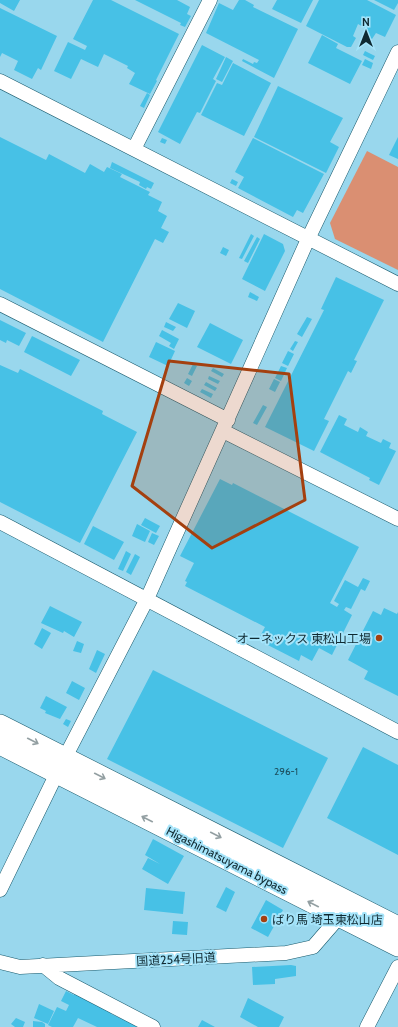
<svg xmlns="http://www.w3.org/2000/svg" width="398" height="1027" font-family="Cabin,'Noto Sans JP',sans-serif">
  <rect width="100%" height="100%" fill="#99d7ed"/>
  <path fill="#da8f72" d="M367,151L398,167V270L335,239L330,223Z"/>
  <path fill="#47c1e6" d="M0,0H20L14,11L0,3Z
    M93,0H111L179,34L156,80L157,81L150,94L129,84L135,73L127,68L128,66L104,54L98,67L81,59L71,79L54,71L68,42L85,50L87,46L73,39Z
    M135,0H177L190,7L187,14L191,16L185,27L180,25L181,23Z
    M239,0H245L254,5L253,7L298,29L274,78L242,61L243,59L253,64L254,62L257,63L259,60L206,33L219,3L233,10Z
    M277,0H313L301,23L272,9Z
    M319,0H367L396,15L385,37L376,33L372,39L364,35L367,29L358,24L353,36L356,38L351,47H347L306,26Z
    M374,0H398V3L394,10Z
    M0,8L57,36L41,70L38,68L32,79L14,70L18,61L2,53L0,57Z
    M322,35L338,44L336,48L362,61L350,84L308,63Z
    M202,45L225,57L213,79L216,81L200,113L197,112L180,144L158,132Z
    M365,51L375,56L373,60L363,55Z
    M226,57L233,61L222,82L216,79Z
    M365,59L373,63L371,69L362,65Z
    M233,63L271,83L244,136L201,115L217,83L222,85Z
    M278,86L343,118L330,142L339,147L326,173L254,137Z
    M147,93L150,95L144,108L140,106Z
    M0,137L46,160L49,154L85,173L90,164L104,172L107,167L122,174L120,177L150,192L148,195L162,202L158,211L167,216L161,228L169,232L163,243L155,239L103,342L0,289Z
    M398,137V159L389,155Z
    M162,138L167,140L165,144L160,142Z
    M253,138L324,174L303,213L297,210L293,217L238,188L244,177L235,172Z
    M112,162L154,183L151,189L147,187L146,189L139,185L140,182L110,168Z
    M232,179L238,182L236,186L230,183Z
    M251,234L254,236L242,259L239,258Z
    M264,234L283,244L285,251L265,291L242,279Z
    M257,237L260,239L248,263L244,261Z
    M223,247L229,250L226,256L220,253Z
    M336,277L384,300L354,360L357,361L351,373L348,371L324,419L329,421L314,451L265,427L324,310L321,309Z
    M250,292L259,297L257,301L248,297Z
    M178,303L195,311L187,328L169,319Z
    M307,317L312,319L302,337L297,334Z
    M0,320L26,333L19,346L7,340L6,343L0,340Z
    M166,322L176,327L173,331L164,327Z
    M210,323L243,340L231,364L197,347Z
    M162,330L179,339L174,349L169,346L171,343L159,336Z
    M32,336L80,360L71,376L24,352Z
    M295,341L298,342L293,351L290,349Z
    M156,342L175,351L168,366L149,357Z
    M288,351L294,354L288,366L282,363Z
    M193,364L197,366L192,376L188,374Z
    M0,365L18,373L20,369L103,411L102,414L137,432L80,543L0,502Z
    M281,366L287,368L281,381L275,378Z
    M213,368L224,374L222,377L211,371Z
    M209,376L220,381L218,384L208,379Z
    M187,378L192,381L189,386L184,383Z
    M274,379L280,382L275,392L269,389Z
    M206,382L217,388L215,391L204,385Z
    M202,389L213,394L211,398L200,392Z
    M263,405L267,407L257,425L253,423Z
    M339,415L347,419L344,425L358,432L360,427L368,432L366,436L381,443L383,439L391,443L389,448L396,451L379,485L369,480L370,478L320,452Z
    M220,479L232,485L233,483L359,547L330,603L337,607L339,604L334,601L345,580L358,587L363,578L370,581L365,591L361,589L351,609L346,607L344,610L352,615L332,655L319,648L312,661L301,655L299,661L258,640L265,627L185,586L187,582L185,581L194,563L180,556Z
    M145,518L160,526L156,533L141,525Z
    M137,524L150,531L145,542L132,536Z
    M93,526L124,542L114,560L84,544Z
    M152,533L159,536L154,545L148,542Z
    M126,551L131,554L123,571L118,569Z
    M135,554L140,557L131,575L126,572Z
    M50,606L82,622L74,637L64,631L63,633L41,623Z
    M384,608L397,614L398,612V696L364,679L368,671L348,660L373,611L381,615Z
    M42,628L51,633L42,649L34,644Z
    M77,641L84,644L81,653L73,651Z
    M97,650L105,654L96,673L89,669Z
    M153,670L328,758L283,848L107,759Z
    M72,681L85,688L79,700L66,693Z
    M46,696L67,707L60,719L45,713L46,711L40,708Z
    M66,719L71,721L68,727L63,724Z
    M363,747L398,765V855L327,818Z
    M153,839L184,856L168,884L142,869L148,858L160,864L145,855Z
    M226,887L235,892L226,912L216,907Z
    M146,888L185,892L183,914L144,910Z
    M266,900L283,910L268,937L251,928Z
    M173,921L188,922L187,935L172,934Z
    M291,965L296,966V976L275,979V984L253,985L252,967Z
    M66,991L74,995L75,993L112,1012L111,1014L140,1027H97L78,1018L73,1027H52L48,1025L57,1007L66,1011L69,1005L61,1001Z
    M248,998L284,1017L279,1027H258L240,1017Z
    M39,1004L54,1011L48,1024L34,1018Z
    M16,1018L25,1022L23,1027H15L11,1024Z
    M202,1020L215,1027H198Z
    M33,1021L42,1022L45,1024V1027H33Z"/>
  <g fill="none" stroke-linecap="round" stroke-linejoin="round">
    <g stroke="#195a6d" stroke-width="15">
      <path id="minor" d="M0,81L398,284
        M134,149L210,0
        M0,304L228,420
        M223,431L398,519
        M0,522L398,732
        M0,890L57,773L147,599L308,239L398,52
        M0,962L20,967L286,953L313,947L339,917
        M43,965L59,978L153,1027
        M367,1027L398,967"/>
    </g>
    <g stroke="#195a6d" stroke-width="22">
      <path id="highway" d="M0,725L398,927
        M0,744L398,946"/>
    </g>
    <use href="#minor" stroke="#fff" stroke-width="14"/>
    <use href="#highway" stroke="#fff" stroke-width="21"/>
  </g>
  <defs><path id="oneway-shaft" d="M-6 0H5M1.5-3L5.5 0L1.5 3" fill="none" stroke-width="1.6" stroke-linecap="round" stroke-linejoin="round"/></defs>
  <g stroke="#939fa2">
    <use href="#oneway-shaft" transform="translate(33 741) rotate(27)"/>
    <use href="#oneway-shaft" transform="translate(100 776) rotate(27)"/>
    <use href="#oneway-shaft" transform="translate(147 819) rotate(-153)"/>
    <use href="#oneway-shaft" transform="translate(216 835) rotate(27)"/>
    <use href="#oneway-shaft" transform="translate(313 904) rotate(-153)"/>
  </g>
  <path fill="#a4400f" fill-opacity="0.2" stroke="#a4400f" stroke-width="3" stroke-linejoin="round" d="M169,361L289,374L305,500L212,548L132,486Z"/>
  <g fill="#a4400f" stroke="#a5e4fa" stroke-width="1.5">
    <circle cx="379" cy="638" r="4"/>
    <circle cx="264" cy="919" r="4"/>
  </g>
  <g text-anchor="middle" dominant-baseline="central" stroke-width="4" stroke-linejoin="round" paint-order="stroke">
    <g font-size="10" fill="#1d4f5e">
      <text x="286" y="771">296-1</text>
    </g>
    <g font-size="12" fill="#0f2931" stroke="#a5e4fa" text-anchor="end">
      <text x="371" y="638">オーネックス 東松山工場</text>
      <text x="272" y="919" text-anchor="start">ばり馬 埼玉東松山店</text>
    </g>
    <g font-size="12" fill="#0f2931" stroke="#a5e4fa">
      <text transform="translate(227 860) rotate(27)">Higashimatsuyama bypass</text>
      <text transform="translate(176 959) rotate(-3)">国道254号旧道</text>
    </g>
  </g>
  <g transform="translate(366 32)" stroke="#a5e4fa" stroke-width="3" paint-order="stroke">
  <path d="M0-3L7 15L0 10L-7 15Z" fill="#0f2931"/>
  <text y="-6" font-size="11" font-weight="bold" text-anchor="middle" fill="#0f2931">N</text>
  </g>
</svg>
